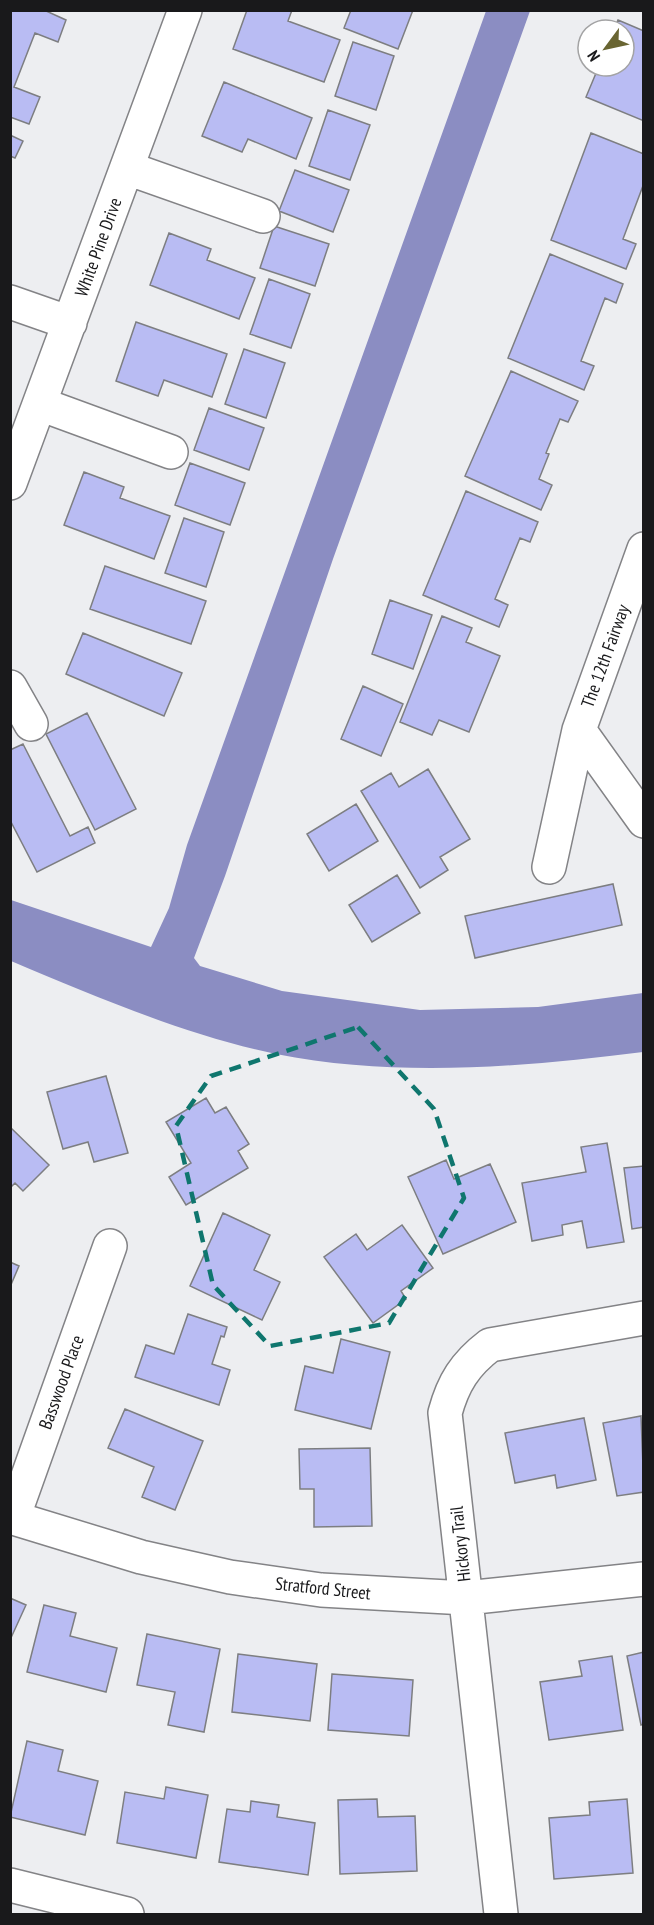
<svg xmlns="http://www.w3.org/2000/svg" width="654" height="1925" font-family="'PT Sans Narrow',sans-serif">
  <rect width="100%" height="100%" fill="#edeef1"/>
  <path fill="#8b8dc2" d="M486,11H530L333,559L225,876L194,958L200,966L282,991L420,1010L538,1007L643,993V1052C523,1067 397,1078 276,1054C188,1036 94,996 11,961V900L151,947L169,908L187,845Z"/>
  <path fill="#b9bcf3" stroke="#7d7e81" stroke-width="1.5" d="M10,10H44L66,20L58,42L35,33L14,87L40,97L29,124L10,117Z
    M247,10H292L288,21L340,40L324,82L233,49Z
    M351,10H413L398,49L344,28Z
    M618,20L644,31V121L586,97L599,66H624V30H614Z
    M353,42L394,56L376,110L335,96Z
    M224,82L312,118L296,159L248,139L242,152L202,136Z
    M328,110L370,125L350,180L309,166Z
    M591,133L644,154V183L623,239L636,244L626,269L551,240Z
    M10,135L23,141L15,158L10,156Z
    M295,170L349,190L333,232L279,211Z
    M274,226L329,244L315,286L260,268Z
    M169,233L211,249L207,260L255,278L239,319L150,285Z
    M550,254L623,284L616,303L605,298L581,361L594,366L584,390L508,358Z
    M269,279L310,294L291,348L250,334Z
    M136,322L227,354L212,397L164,380L158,396L116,381Z
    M244,349L285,363L266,418L225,404Z
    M511,371L578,401L568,422L560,419L546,453L549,454L539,479L552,485L541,510L465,476Z
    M209,408L264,428L249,470L194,450Z
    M190,463L245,483L230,525L175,505Z
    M84,472L124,487L120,498L170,516L154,559L64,525Z
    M466,491L538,522L530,542L520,538L495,599L508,605L499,627L423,595Z
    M184,518L224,532L206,587L165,573Z
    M105,566L206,601L191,644L90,609Z
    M390,600L432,615L413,669L372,654Z
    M442,616L472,628L466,642L500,656L469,732L439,720L432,735L400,722Z
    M83,633L182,673L164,716L66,674Z
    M363,686L403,704L381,756L341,739Z
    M87,713L136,809L95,830L46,734Z
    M23,744L70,836L88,827L95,843L37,872L10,820V750Z
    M428,769L470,839L440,857L448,870L420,888L361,791L391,773L399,787Z
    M356,804L378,841L329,871L307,834Z
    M397,875L420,913L372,942L349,905Z
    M613,884L622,925L475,958L465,916Z
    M106,1076L128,1153L94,1162L88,1142L63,1149L47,1092Z
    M206,1098L215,1113L226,1107L249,1144L238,1151L248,1168L186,1205L169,1177L191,1163L166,1122Z
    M10,1127L49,1165L23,1191L15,1183L10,1188Z
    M607,1143L624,1242L587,1248L582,1221L562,1225L563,1235L532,1241L522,1183L586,1172L581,1147Z
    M446,1160L454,1179L490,1164L516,1222L443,1254L408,1177Z
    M644,1166V1227L632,1229L624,1168Z
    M223,1213L270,1235L254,1270L280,1282L262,1320L190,1286Z
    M402,1225L433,1268L401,1291L406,1299L373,1323L324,1257L356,1234L367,1250Z
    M10,1262L19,1266L10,1287Z
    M188,1314L227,1327L224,1337L221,1336L212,1364L230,1370L219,1405L135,1377L146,1345L174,1354Z
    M341,1339L390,1352L371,1429L295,1410L305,1366L333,1373Z
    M125,1409L203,1441L175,1510L142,1497L154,1467L108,1448Z
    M641,1416L644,1492L617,1496L603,1423Z
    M584,1418L596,1480L557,1488L555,1475L515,1483L505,1433Z
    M370,1448L372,1526L314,1527V1489H300L299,1449Z
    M10,1598L26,1605L10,1640Z
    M44,1605L76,1613L70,1636L117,1648L106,1692L27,1672Z
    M147,1634L220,1649L204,1732L168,1725L175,1692L137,1685Z
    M644,1652V1724L641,1725L627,1656Z
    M238,1654L317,1664L310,1721L232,1712Z
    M612,1656L623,1730L549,1740L540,1682L582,1676L579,1661Z
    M332,1674L413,1680L409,1736L328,1730Z
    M27,1741L63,1750L58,1771L98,1781L85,1835L10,1817Z
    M166,1787L208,1795L196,1858L117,1843L125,1792L164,1799Z
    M377,1799L378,1817L415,1816L417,1871L340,1874L338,1800Z
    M627,1799L633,1873L554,1879L549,1818L590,1815L589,1802Z
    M251,1801L279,1805L277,1817L315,1823L308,1875L219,1862L227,1809L250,1812Z"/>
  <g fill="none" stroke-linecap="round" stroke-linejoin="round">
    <g stroke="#838386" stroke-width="36">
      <path id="minor" d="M127,168L263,216
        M10,302L70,323
        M40,404L171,452
        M10,483L185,10
        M10,687L31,724
        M579,730L644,821
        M549,867L579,730L644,549
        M10,1517L141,1557L230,1577L321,1590L466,1598L644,1579
        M13,1518L110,1246
        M10,1885L127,1914
        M501,1914L445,1413C453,1383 465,1364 490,1345L644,1318"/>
    </g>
    <use href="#minor" stroke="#fff" stroke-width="33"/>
  </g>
  <path fill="none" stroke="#0f766e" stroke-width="4.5" stroke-dasharray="12 8" stroke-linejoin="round" d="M358,1027L434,1109L464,1198L389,1323L270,1346L213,1285L176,1126L211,1076Z"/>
  <g text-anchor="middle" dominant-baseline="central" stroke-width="4.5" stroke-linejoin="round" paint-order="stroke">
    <g font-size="18" fill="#19191b" stroke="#fff">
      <text transform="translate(98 247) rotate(-70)">White Pine Drive</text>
      <text transform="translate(605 656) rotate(-70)">The 12th Fairway</text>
      <text transform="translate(61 1382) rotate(-70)">Basswood Place</text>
      <text transform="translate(460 1544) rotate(-96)">Hickory Trail</text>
      <text transform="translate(323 1588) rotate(6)">Stratford Street</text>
    </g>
  </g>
  <rect width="654" height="1925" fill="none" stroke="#19191b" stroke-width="24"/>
  <g transform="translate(606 48) rotate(237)"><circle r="28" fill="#ffffff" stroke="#a3a3a4" stroke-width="1.5"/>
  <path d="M0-4.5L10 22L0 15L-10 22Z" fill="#696532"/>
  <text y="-9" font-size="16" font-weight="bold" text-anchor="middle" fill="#19191b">N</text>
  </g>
</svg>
